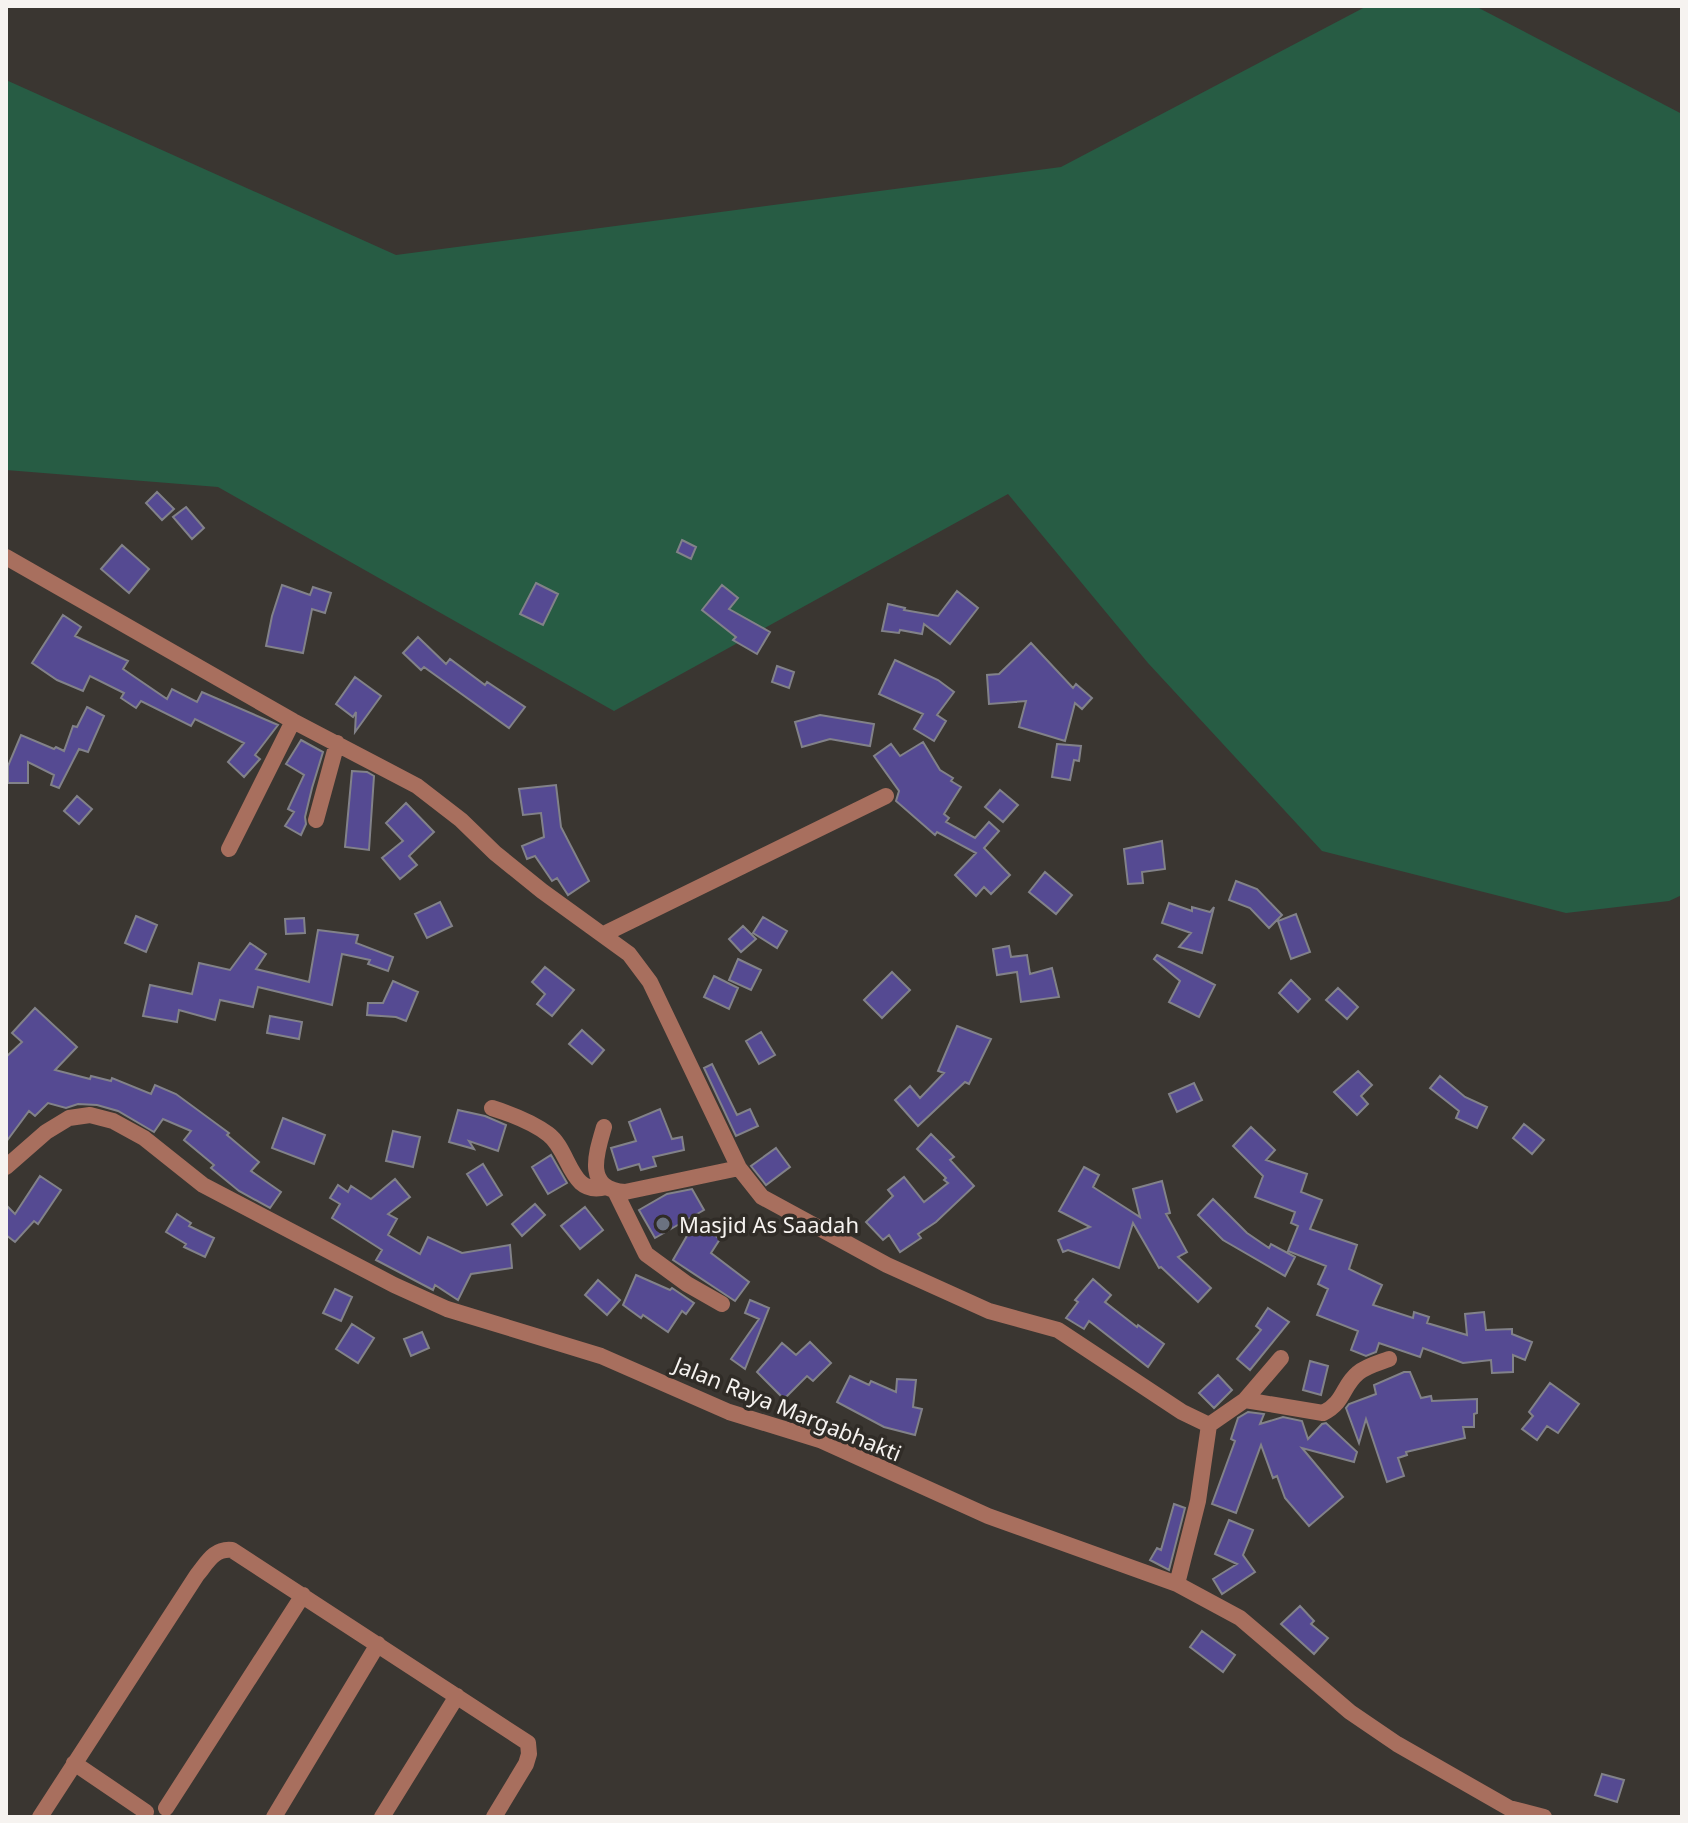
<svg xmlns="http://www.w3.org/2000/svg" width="1688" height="1823" font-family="'Noto Sans',sans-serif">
  <rect width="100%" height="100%" fill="#3a3631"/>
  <path fill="#275c44" d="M1367,6H1475L1682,114V895L1669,901L1566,913L1322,851L1148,663L1008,494L614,711L218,487L6,470V80L396,255L1061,167Z"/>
  <path fill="#554a92" stroke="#828289" stroke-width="2" d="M157,492L174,509L162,520L146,503Z
    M186,507L204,528L192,539L173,517Z
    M682,540L696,547L691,559L677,552Z
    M122,545L149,569L129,593L101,569Z
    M536,583L558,594L543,625L520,614Z
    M282,585L310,595L313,587L331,593L325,613L312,609L303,653L266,646L272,616Z
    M722,585L738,598L729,609L770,632L757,654L733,640L736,637L702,610Z
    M957,591L978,608L950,644L924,624L922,634L900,630L899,633L882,631L888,604L905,608L904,610L938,616Z
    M63,615L81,627L75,636L128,661L123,669L167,699L172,689L197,702L202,692L278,725L255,755L260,759L244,777L228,762L244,743L195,719L191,726L141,701L136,708L121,698L124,693L90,676L83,691L57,680L32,663Z
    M418,637L446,664L450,659L485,685L487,682L525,707L509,728L424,667L421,670L403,653Z
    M1031,643L1073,688L1076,684L1092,698L1082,709L1075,703L1065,741L1019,727L1026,701L989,704L987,675L999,674Z
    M895,660L938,680L954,692L937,715L946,721L934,741L914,729L923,714L879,694Z
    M777,666L794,672L789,688L772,682Z
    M355,677L381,696L355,732L356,712L353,717L336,704Z
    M87,707L104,716L88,752L79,749L59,788L51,785L54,775L28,762V783H8V766L21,735L54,749L56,747L64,751L73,726L77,727Z
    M820,715L874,724L870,746L830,739L802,747L795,722Z
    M301,740L323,752L312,788L305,817L306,824L301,835L285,826L294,812L288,809L304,775L286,764Z
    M923,742L940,770L953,778L951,781L961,787L944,814L949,818L946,822L975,838L989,822L999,831L984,848L1010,875L991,894L984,887L976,896L955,875L976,853L937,832L935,835L896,801L899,791L874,756L891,744L900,756Z
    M1057,744L1081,746L1079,761L1074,760L1070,780L1052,777Z
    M352,771L367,772L374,776L369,850L345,847Z
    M556,785L561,827L589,881L568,895L557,878L552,881L535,856L527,859L522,846L544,837L541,813L523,815L519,789Z
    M1000,790L1018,805L1003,822L985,807Z
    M77,796L92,809L79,824L64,811Z
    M406,803L434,832L409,856L417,865L400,879L382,858L403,841L386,823Z
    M1162,841L1165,869L1142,872L1143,883L1128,884L1124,849Z
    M1045,872L1072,895L1056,914L1029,892Z
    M1236,881L1257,889L1282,915L1269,928L1250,908L1229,900Z
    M440,902L452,926L427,938L415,914Z
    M1169,903L1192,911V907L1210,912L1214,907L1202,953L1179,947L1191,933L1162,923Z
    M1296,914L1310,952L1291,959L1278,921Z
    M136,916L157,925L146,952L125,943Z
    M763,917L787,931L777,948L753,933Z
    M304,918L305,933L286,934L285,919Z
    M743,926L756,939L741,952L729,939Z
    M318,930L358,935L356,943L393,957L388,971L368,964L370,960L342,954L332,1005L258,987L253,1007L220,1000L215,1020L179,1010L177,1022L143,1016L150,985L192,994L199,963L230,970L250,943L266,954L256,969L309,982Z
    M1009,946L1011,957L1027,955L1030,974L1052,968L1059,997L1021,1002L1017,972L997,975L993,949Z
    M1157,955L1215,985L1199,1017L1169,1002L1180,981L1154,959Z
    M738,959L761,970L751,990L729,980Z
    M545,967L574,990L552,1016L537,1004L545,994L532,982Z
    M892,972L910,990L882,1018L864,1000Z
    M714,976L738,988L729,1009L704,997Z
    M1291,980L1310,999L1298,1012L1279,993Z
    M393,981L418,992L406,1021L396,1017L367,1015L368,1003H383Z
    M1338,988L1358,1007L1347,1019L1326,1000Z
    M35,1008L77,1047L55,1070L90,1079L91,1076L111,1081L112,1078L151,1094L155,1085L176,1094L229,1133L227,1135L259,1162L251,1171L281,1192L270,1208L239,1191L211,1168L214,1165L184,1140L191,1131L163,1119L154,1132L118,1111L97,1105L78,1104L66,1108L48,1103L35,1116L29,1111L6,1142V1057L22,1042L12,1033Z
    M270,1016L302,1022L299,1039L267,1033Z
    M957,1026L991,1039L969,1084L965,1082L918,1126L895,1100L910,1086L920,1098L944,1073L938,1071Z
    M582,1030L604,1050L592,1064L569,1044Z
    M761,1032L775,1055L759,1064L746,1041Z
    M712,1064L737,1115L750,1109L758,1126L736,1136L704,1068Z
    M1358,1071L1372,1085L1361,1096L1368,1104L1357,1115L1334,1092Z
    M1440,1076L1465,1097L1487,1107L1477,1128L1456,1118L1459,1111L1430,1088Z
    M1194,1083L1202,1100L1177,1112L1169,1094Z
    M660,1109L672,1139L682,1137L684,1150L653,1157L656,1166L641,1170L639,1164L618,1170L611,1148L636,1141L629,1122Z
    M458,1110L485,1116L506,1125L498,1151L469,1141L474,1149L449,1142Z
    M283,1118L325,1135L314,1164L272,1148Z
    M1524,1124L1544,1140L1532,1154L1513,1138Z
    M1251,1127L1275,1150L1266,1160L1307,1174L1301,1192L1322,1200L1310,1229L1357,1245L1349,1269L1382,1285L1373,1305L1413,1318L1414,1312L1429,1317L1427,1323L1467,1335L1465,1314L1484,1312L1486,1330L1512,1329V1334L1532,1342L1525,1360L1513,1355V1372L1492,1373L1491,1360L1463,1363L1423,1348L1420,1357L1379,1343L1376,1352L1366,1356L1351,1350L1358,1331L1317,1315L1328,1289L1318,1284L1326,1266L1288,1251L1298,1226L1291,1223L1295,1212L1255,1197L1263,1176L1233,1146Z
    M393,1131L420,1137L413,1167L386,1161Z
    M931,1134L954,1157L950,1160L974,1186L936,1222L918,1234L921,1238L900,1252L889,1235L883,1240L866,1222L893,1196L888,1190L904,1177L924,1202L948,1183L944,1180L946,1178L917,1149Z
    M776,1148L790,1167L766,1185L751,1166Z
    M551,1155L567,1183L548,1194L532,1167Z
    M483,1164L502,1195L487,1205L467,1174Z
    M1084,1167L1099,1175L1093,1187L1140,1217L1133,1189L1162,1181L1170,1213L1166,1214L1187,1252L1178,1257L1211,1288L1198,1302L1161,1267L1159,1268L1133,1223L1119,1268L1068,1250L1063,1252L1058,1240L1090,1227L1059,1211Z
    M40,1176L61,1190L38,1224L34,1221L15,1242L6,1235V1205L15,1214Z
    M395,1179L410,1197L388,1214L397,1219L388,1235L420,1254L428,1237L462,1253L510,1245L512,1268L471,1274L458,1300L435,1285L433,1290L376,1260L382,1250L332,1218L340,1204L330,1198L338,1185L348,1192L351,1186L371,1199Z
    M692,1189L704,1210L655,1238L639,1210L667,1194Z
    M1213,1199L1247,1233L1269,1248L1271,1244L1295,1257L1285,1276L1223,1240L1198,1215Z
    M535,1204L545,1215L522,1236L512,1224Z
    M585,1207L603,1230L580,1249L561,1226Z
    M177,1214L191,1223L189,1226L214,1238L205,1257L184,1247L186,1244L166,1232Z
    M695,1222L720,1239L711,1253L749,1282L735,1301L673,1260Z
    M636,1275L670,1290L672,1288L694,1303L686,1314L682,1311L668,1332L643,1315L641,1318L623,1305Z
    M1093,1279L1111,1295L1105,1302L1137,1327L1138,1325L1164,1344L1148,1367L1089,1321L1084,1329L1066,1318L1078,1302L1075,1300Z
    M598,1280L620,1300L607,1315L585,1295Z
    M335,1289L352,1297L341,1321L323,1313Z
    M750,1300L769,1308L745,1369L731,1359L759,1319L745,1313Z
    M1268,1308L1289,1322L1250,1370L1237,1359L1261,1330L1256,1326Z
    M352,1324L374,1338L358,1363L336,1349Z
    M422,1332L429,1348L411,1356L404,1339Z
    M810,1342L831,1363L813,1381L807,1376L784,1399L757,1372L782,1343L796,1355Z
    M1310,1361L1328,1366L1321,1395L1303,1390Z
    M1404,1372H1410L1421,1398L1431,1396L1432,1401L1477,1399V1413L1474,1414V1427H1463L1465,1438L1406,1452L1407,1455L1398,1458L1404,1476L1387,1482L1366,1419L1359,1443L1346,1408L1349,1404L1376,1394L1374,1385Z
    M1218,1375L1232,1390L1214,1408L1199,1393Z
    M850,1376L869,1385L871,1381L896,1392L897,1379L916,1380L913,1407L922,1409L915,1435L884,1427L837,1402Z
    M1550,1383L1579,1404L1558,1433L1547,1426L1537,1440L1522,1429L1533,1416L1529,1412Z
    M1248,1412L1264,1414L1260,1424L1283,1417L1302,1421L1308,1439L1322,1424L1326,1423L1357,1452L1354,1462L1302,1448L1343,1497L1309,1526L1285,1498L1277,1476L1273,1478L1261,1445L1236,1513L1212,1504L1235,1441L1231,1439L1238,1418Z
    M1174,1504L1185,1508L1169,1570L1150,1560L1157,1548L1161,1550Z
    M1229,1520L1253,1530L1243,1555L1255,1572L1222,1594L1213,1579L1237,1564L1215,1554Z
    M1300,1606L1314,1621L1311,1624L1328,1638L1314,1654L1281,1624Z
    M1202,1631L1235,1655L1223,1672L1190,1647Z
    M1602,1774L1624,1780L1617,1802L1595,1795Z"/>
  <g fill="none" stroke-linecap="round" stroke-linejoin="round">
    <path stroke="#a86f5e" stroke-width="16" d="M6,557L293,721L417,786L461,820L495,853L542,891L629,954L650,982L739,1168L762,1197L887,1265L989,1311L1058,1330L1182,1412L1209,1425L1198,1501L1177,1584
      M316,820L337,743
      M229,849L293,721
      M604,934L886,796
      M492,1108C511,1114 532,1122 548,1134C571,1151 569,1197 606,1187
      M604,1127C596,1154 584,1189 625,1192L739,1168
      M6,1167L46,1132L69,1118L90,1115L113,1121L144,1138L203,1185L394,1285L447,1309L601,1356L729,1412L820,1440L988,1516L1177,1584L1240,1618L1350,1712L1397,1744L1509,1808L1544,1817
      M615,1191L646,1254L687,1284L722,1304
      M1245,1400L1323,1413C1345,1402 1342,1386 1358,1373C1366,1366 1378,1363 1389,1359
      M1209,1425L1245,1400L1281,1358
      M74,1763L146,1812
      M166,1808L303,1595
      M40,1817L197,1575C207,1563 214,1548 232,1550L528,1743L529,1754L526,1764L494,1817
      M274,1817L378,1644
      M382,1817L457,1696"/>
  </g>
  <circle fill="#6b7280" stroke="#302c27" stroke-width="3" cx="663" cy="1224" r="8"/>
  <g text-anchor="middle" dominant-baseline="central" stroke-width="7" stroke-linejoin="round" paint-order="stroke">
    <g font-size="22" fill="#f6f3f0" stroke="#302c27" text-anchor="start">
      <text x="679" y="1224">Masjid As Saadah</text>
    </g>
    <g font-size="22" fill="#f6f3f0" stroke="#302c27">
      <text transform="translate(788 1408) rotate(22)">Jalan Raya Margabhakti</text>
    </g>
  </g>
  <rect width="1688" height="1823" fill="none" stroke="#f6f3f0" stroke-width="16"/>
</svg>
